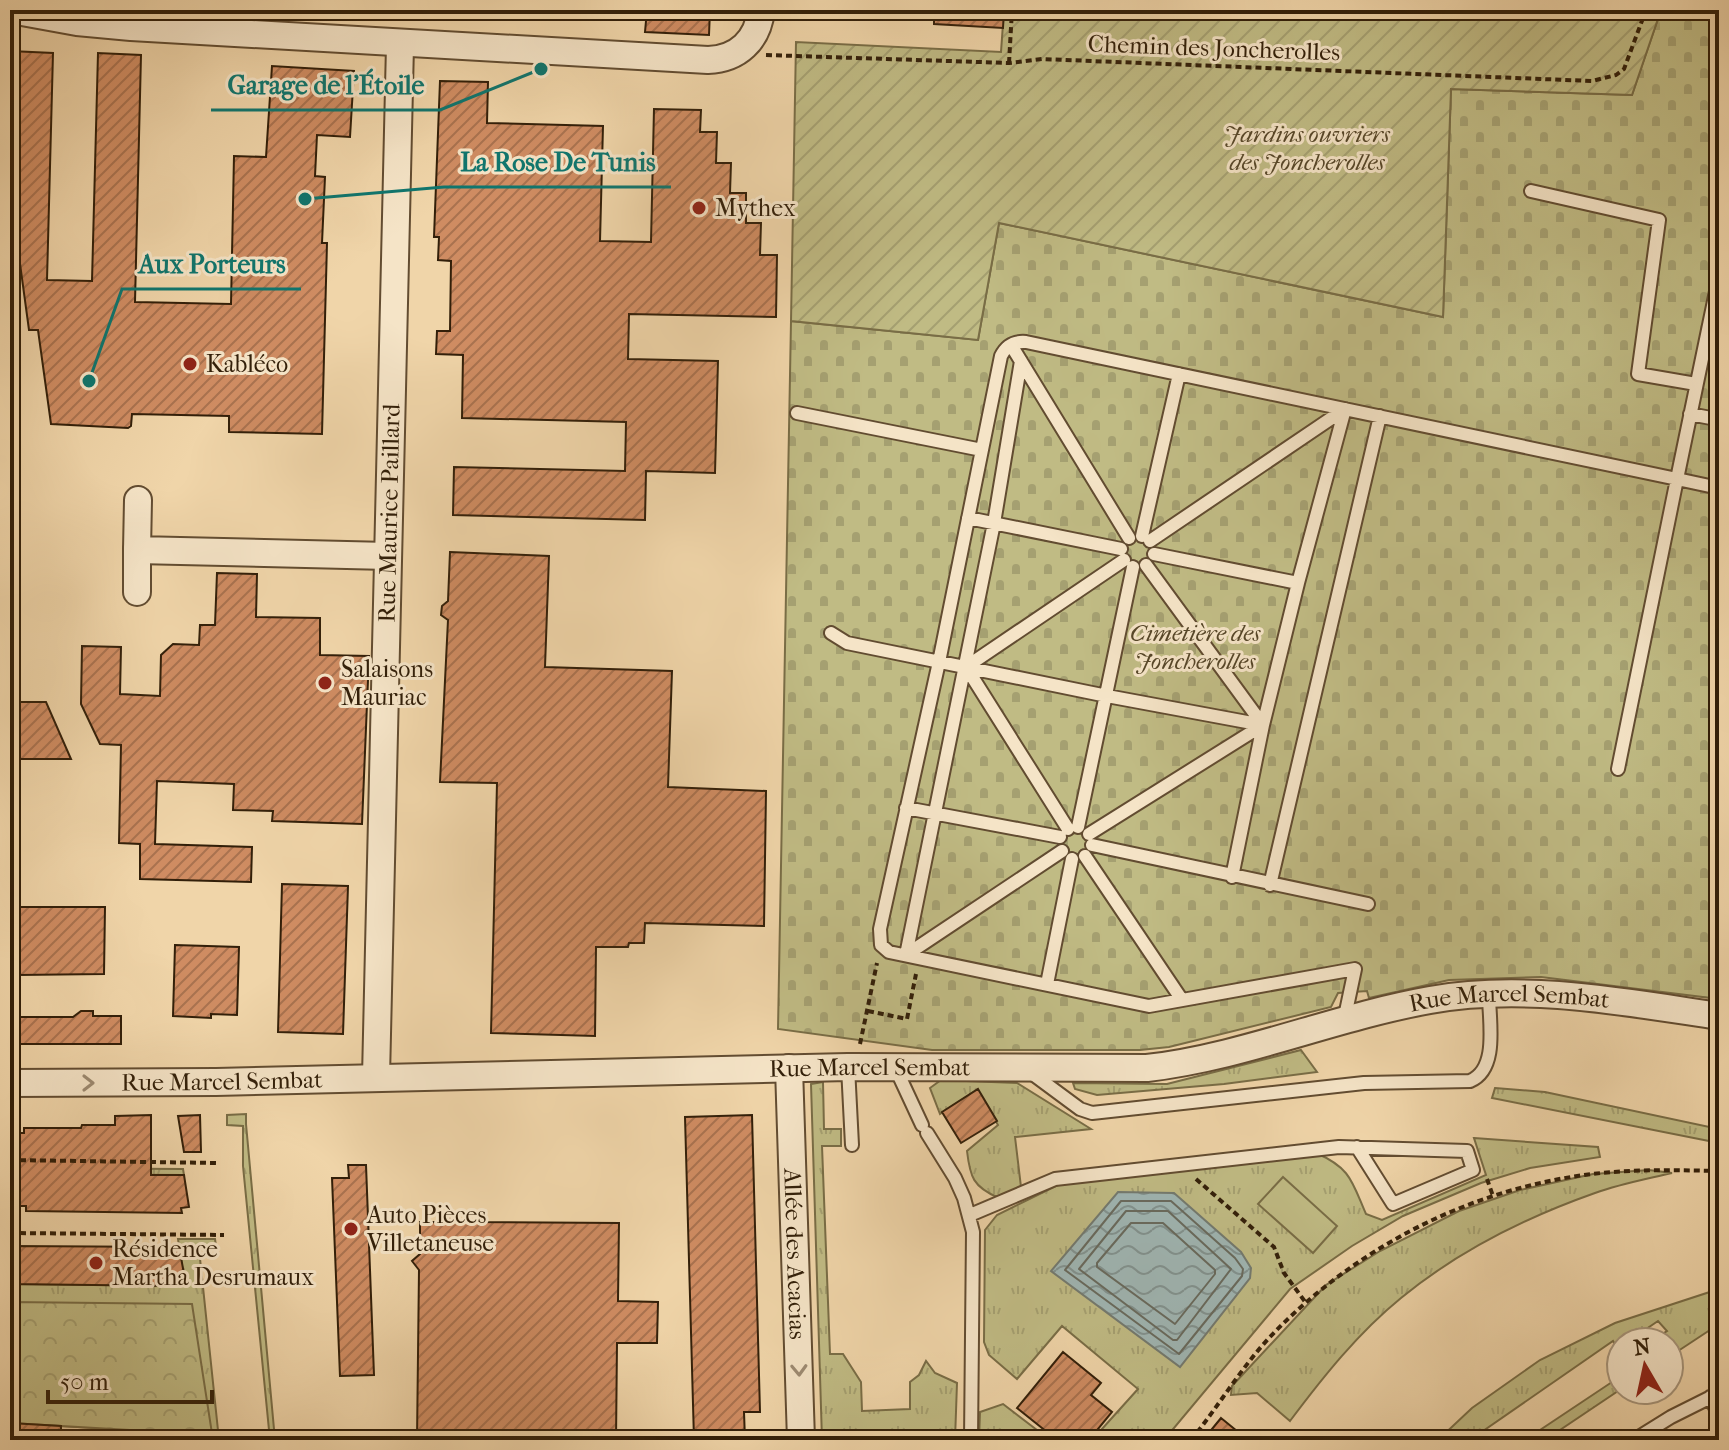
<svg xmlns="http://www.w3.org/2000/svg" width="1729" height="1450" font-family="'IM FELL French Canon',serif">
  <defs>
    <pattern id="grass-tufts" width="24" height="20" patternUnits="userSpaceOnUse" patternTransform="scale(2)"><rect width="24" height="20" fill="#c0bb84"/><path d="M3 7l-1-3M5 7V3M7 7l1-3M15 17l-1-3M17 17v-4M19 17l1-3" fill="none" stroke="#a5a071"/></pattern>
    <pattern id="forest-crowns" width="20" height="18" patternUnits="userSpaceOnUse" patternTransform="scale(2)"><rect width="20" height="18" fill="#c0bb84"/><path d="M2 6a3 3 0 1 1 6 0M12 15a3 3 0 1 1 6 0" fill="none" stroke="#a5a071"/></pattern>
    <pattern id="cemetery-stones" width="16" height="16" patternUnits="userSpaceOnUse" patternTransform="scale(2)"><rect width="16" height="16" fill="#c0bb84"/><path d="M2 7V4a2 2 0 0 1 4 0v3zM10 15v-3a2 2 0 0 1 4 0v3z" fill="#a5a071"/></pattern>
    <pattern id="garden-furrows" width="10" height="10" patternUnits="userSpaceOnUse" patternTransform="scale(2)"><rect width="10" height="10" fill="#c0bb84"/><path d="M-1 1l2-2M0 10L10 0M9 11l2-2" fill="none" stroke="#a5a071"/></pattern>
    <pattern id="water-waves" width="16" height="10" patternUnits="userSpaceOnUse" patternTransform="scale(2)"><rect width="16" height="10" fill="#9fb6b4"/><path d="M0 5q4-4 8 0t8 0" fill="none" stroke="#829391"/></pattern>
    <pattern id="building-hatch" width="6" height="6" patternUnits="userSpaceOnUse" patternTransform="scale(2)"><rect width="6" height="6" fill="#cf8c62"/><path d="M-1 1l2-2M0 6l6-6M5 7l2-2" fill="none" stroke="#a9724f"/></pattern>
  </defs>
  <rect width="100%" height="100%" fill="#f0d5a9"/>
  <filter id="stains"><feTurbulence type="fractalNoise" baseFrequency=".0025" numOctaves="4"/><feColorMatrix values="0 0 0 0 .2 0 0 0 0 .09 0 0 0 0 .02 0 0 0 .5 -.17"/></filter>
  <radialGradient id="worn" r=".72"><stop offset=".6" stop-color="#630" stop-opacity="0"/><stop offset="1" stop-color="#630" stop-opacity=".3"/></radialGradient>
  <path fill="url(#grass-tufts)" stroke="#796d46" stroke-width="2" d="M1301,1050L1317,1072L1224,1084L1097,1095L1075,1089L1073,1083L1167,1084Z
    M941,1080L1017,1083L1091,1129L1015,1137L1021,1187L999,1198C973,1187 970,1177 967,1151L998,1125L977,1090L940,1114L930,1088Z
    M823,1082L824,1129H841V1146H822L830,1354H843L861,1382L862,1411L910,1409V1382L919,1375L926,1361L935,1373L957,1383L955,1440H822L811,1084Z
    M1495,1088L1545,1092L1719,1129V1143L1492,1098Z
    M246,1114V1124L275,1440H270L243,1166V1126L227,1125V1115Z
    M1474,1138L1598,1147L1600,1157L1530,1168L1481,1183L1403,1216L1352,1246L1290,1289L1164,1440H1092L1138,1389L1062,1326L1017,1379L989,1355L984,1342L985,1230L997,1215L1064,1182L1316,1153C1351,1168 1352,1182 1366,1214L1382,1220L1486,1175Z
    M10,1168L183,1169L184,1175L17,1174V1224H10Z
    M1649,1170L1672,1173C1647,1179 1620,1184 1595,1193C1527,1217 1457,1252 1401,1298C1358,1333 1323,1377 1290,1421L1257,1393L1231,1395L1232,1386L1326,1285L1380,1251L1459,1211L1520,1190L1593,1174Z
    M178,1239H215L216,1246L199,1249L219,1440H129V1430L10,1423V1284L185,1286Z
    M1719,1289V1324L1669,1357V1342H1650L1667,1331L1658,1321L1627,1342H1621L1617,1348L1613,1341L1470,1440H1438L1472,1408L1540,1360L1615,1323Z
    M1621,1376V1389L1545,1440H1525Z
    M1003,1404L1050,1440H979L980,1412Z"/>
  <path fill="url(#forest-crowns)" stroke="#796d46" stroke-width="2" d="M10,1302L192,1304L213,1440H129V1430L10,1423Z"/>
  <path fill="url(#cemetery-stones)" stroke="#796d46" stroke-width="2" d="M1661,10H1719V999L1541,977L1449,980L1369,998L1367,991L1338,993L1331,1007L1169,1047L1140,1050H932L778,1029L791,321L978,340L999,223L1443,317L1451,89L1632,95Z"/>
  <path fill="url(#garden-furrows)" stroke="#796d46" stroke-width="2" d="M1004,10H1661L1632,95L1451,89L1443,317L999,223L978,340L791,321L796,42L1001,52Z"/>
  <path fill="#c0bb84" stroke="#796d46" stroke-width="2" d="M1283,1177L1337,1226L1313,1253L1258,1204Z"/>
  <path fill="url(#water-waves)" stroke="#737a70" stroke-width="2" d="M1118,1192L1174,1193L1241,1252L1251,1268L1250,1278L1180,1367L1051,1271Z"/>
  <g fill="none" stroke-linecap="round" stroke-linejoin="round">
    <path stroke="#686a5e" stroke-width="2" d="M1121,1201H1171L1235,1258L1243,1269L1242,1276L1179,1354L1065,1270Z
      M1126,1211H1168L1231,1269L1177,1340H1173L1079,1269Z
      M1131,1223H1163L1215,1270V1274L1175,1324L1097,1267V1263Z"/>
  </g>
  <path fill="url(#building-hatch)" stroke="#321f09" stroke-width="2" d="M647,10H710L709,35L645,32Z
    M934,10H1004L1003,28L934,24Z
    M10,51L53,53L47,280L92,281L98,53L141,55L135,302L231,304L234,156L266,157L272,66L354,71L350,137L317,135L315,176L325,177L322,243H327L322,434L229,432V416L132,414L131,426L128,428L51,424L38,330H29L10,190Z
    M440,81L488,82L487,123L603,126L600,241L651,242L654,109L701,110L700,132H717L716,163H731L730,193H746V223H761L760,255H777L776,317L629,314L628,359L718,361L715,473L646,471L645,520L453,515L454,467L625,471L626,422L462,418L463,355L436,354L437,331H450L451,261L438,260L439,237H434Z
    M450,552L549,556L545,667L672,671L668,787L766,791L764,926L645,923L644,943H629L628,947H596L595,1036L491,1033L497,783L440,782L448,620L441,615L442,606L448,601Z
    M217,573L257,574L256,617L320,618V655L369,656L362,824L272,821L273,811L233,810L234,784L157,781L155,844L252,847L251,882L140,879V844L119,843L121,745L100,744L81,704L82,646L121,647L120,694L160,696L161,655L173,644L199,645L200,625H215Z
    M10,702H46L71,759H10Z
    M282,884L348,886L343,1034L278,1032Z
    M19,907H105L104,974L18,975Z
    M175,945L239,947L237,1015L211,1014V1018L173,1016Z
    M81,1011H93V1016H121V1044H10V1017H73Z
    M978,1089L997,1121L961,1143L942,1112Z
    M151,1115V1175H184L189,1207L181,1208L182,1213L26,1211V1206H17V1154H10V1133H24V1128H81L82,1125H115V1116Z
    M200,1115L201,1152H184L178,1116Z
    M752,1115L760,1412H744L745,1440H694L685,1117Z
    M348,1165H366L374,1375L340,1376L332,1178H349Z
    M451,1212L462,1222L619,1223L618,1301L658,1302L657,1343H617L616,1440H417L419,1270L412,1261L420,1254V1222H445Z
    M10,1246L179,1247L185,1279L176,1280V1286L10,1284Z
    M1063,1352L1101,1383L1091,1395L1112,1412L1089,1440H1057L1017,1408Z
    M1221,1418L1248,1440H1203Z
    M10,1423L61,1426V1440H10Z"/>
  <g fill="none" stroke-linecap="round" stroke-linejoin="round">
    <g stroke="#624c31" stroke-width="16">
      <path id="lane" d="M1531,191L1659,220L1638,374L1696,384
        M1719,277L1677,479L1719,488
        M1011,345L1129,538
        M797,413L982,450
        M1690,414L1716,419L1719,406
        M968,518L1121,549
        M1142,536L1179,374
        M1150,541L1345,409
        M1154,554L1298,583L1345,409
        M1146,565L1263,725
        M831,633L847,643L1107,696L1263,725L1089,834
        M906,808L1060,837
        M1078,827L1133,567
        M1068,829L966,667L1124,560
        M1092,845L1368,904
        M1085,856L1182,1000
        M1232,877L1263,725L1298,583
        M1270,885L1380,416
        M906,955L994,523L1021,361
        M906,955L1062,851
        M1047,984L1072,859
        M1344,1021L1355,969L1149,1006L889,952L881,945L880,929L939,662L1001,356C1006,346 1014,341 1026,342L1677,479L1618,769
        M848,1067L852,1145
        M895,1067L922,1125
        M1030,1072L1080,1109L1092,1113L1364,1083L1470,1081C1499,1069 1489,1021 1489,995
        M927,1133L955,1178L964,1198L973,1232L971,1440
        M970,1215L1055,1179L1339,1147L1467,1151L1473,1170L1393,1204L1357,1147
        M1710,1397L1719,1415
        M1634,1440L1671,1417L1719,1393"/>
    </g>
    <g stroke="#624c31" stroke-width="30">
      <g id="street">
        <path d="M11,10L77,22L131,27L708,60C738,59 758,40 761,10"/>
        <path d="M138,500L137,550L388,556"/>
        <path d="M137,592V550"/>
        <path id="s1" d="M789,1068L801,1440"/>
        <path id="s2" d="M376,1077L400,45"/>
        <path id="s3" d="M10,1083L216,1082L848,1067L1147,1068C1243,1057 1334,1017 1430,1000C1525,983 1624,1002 1719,1016"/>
      </g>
    </g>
    <path stroke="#321f09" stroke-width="4" stroke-dasharray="6 4" stroke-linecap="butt" d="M766,55L1009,63L1042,59L1592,81L1616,75L1624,69L1646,10
      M1009,63L1012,10
      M868,1011L907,1019L916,974
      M860,1044L877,963
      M10,1160L217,1163
      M1196,1179L1274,1247L1284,1273L1306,1303
      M1487,1179L1493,1196
      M10,1233L224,1235
      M1191,1440C1218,1407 1239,1371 1268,1339C1353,1249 1468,1189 1592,1174C1634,1169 1676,1170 1719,1171"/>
    <use href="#lane" stroke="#f5e4c7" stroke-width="12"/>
    <use href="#street" stroke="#f5e4c7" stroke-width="26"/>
  </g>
  <defs><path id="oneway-chevron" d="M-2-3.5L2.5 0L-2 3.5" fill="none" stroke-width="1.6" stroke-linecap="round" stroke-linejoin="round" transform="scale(2)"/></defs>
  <g stroke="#9d8b72">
    <use href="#oneway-chevron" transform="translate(88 1083)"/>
    <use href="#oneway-chevron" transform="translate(799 1370) rotate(88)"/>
  </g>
  <g fill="#8f2418" stroke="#f5e4c7" stroke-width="3">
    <circle cx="699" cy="208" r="8"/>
    <circle cx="190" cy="364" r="8"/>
    <circle cx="325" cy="683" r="8"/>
    <circle cx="351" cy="1229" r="8"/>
    <circle cx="96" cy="1263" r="8"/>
  </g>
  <g text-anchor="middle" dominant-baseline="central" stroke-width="6" stroke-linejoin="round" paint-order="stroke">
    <g font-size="24" fill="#321f09" stroke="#f5e4c7">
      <text transform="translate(1214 48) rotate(2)">Chemin des Joncherolles</text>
      <text stroke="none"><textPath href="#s2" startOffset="564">Rue Maurice Paillard</textPath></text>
      <text stroke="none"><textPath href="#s3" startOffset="1508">Rue Marcel Sembat</textPath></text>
      <text stroke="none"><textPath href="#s3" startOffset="860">Rue Marcel Sembat</textPath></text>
      <text stroke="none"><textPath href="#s3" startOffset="212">Rue Marcel Sembat</textPath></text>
      <text stroke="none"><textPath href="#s1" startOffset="186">Allée des Acacias</textPath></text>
    </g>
    <g font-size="24" font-style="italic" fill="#564628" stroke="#f5e4c7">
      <text x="1307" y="134">Jardins ouvriers<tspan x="1307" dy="28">des Joncherolles</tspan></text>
      <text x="1195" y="633">Cimetière des<tspan x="1195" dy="28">Joncherolles</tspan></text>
    </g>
    <g font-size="24" fill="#321f09" stroke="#f5e4c7" text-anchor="start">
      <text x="715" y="208">Mythex</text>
      <text x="206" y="364">Kabléco</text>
      <text x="341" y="669">Salaisons<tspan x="341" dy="28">Mauriac</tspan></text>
      <text x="367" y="1215">Auto Pièces<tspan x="367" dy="28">Villetaneuse</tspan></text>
      <text x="112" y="1249">Résidence<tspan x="112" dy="28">Martha Desrumaux</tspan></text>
    </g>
  </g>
  <path fill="none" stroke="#0f766e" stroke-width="3" d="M541 69L440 110H211M305 199L444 187H671M89 381L122 289H301"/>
  <g fill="#0f766e" stroke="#f5e4c7" stroke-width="3">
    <circle cx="541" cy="69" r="8"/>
    <circle cx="305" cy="199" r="8"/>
    <circle cx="89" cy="381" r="8"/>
  </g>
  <g font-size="26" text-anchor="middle" font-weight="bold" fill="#0f766e" stroke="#f5e4c7" stroke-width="6" stroke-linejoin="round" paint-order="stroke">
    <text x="326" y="94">Garage de l'Étoile</text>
    <text x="558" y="171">La Rose De Tunis</text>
    <text x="212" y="273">Aux Porteurs</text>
  </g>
  <rect width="1729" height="1450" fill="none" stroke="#f0d5a9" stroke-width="40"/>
  <rect x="12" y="12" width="1705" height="1426" fill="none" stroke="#321f09" stroke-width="4"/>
  <rect x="20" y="20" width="1689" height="1410" fill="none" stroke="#321f09" stroke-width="2"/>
  <g transform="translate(1645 1366) rotate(351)"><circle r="38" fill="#f5e4c7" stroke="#a7957b" stroke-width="2"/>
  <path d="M0-6L14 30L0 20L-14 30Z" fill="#8f2418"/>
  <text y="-12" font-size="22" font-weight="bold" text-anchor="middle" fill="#321f09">N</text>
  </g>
  <path d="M48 1390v12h164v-12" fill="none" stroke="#321f09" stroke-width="4"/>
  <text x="60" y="1390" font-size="24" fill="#321f09" stroke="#f5e4c7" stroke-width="6" paint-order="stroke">50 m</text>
  <rect width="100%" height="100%" filter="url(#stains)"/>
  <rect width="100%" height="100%" fill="url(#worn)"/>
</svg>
